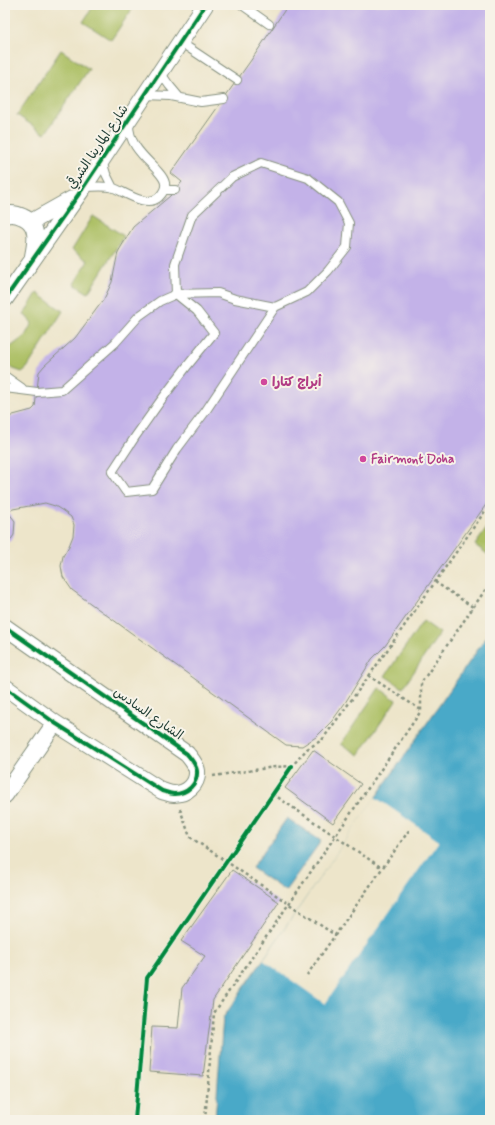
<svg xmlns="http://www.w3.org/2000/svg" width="495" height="1125" font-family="Mynerve,'Playpen Sans Arabic',sans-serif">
  <rect width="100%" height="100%" fill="#f7f3e8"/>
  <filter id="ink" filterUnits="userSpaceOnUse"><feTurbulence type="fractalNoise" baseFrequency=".025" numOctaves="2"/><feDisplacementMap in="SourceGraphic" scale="8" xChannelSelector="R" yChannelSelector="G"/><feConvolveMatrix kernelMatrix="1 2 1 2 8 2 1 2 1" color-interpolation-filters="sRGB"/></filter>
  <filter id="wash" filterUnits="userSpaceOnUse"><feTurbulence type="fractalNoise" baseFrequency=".012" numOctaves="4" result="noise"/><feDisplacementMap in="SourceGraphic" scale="16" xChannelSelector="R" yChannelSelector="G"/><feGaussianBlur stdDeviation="0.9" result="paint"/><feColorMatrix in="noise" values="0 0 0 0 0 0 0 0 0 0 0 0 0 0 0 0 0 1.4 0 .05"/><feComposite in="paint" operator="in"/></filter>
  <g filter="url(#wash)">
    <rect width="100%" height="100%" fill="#ede5ca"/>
    <path fill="#acbf63" stroke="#667e4c" d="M94,5H135L111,40L83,22Z
      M61,50L89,69L45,134L17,115Z
      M93,216L124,236L88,293L74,284L88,261L72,250Z
      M37,293L63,311L27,368L22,372L11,368L5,361V351L25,336L32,323L24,314Z
      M490,524V556L475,545Z
      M423,621L440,633L403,688L385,676Z
      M379,688L396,700L359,755L341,744Z"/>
    <path fill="#48a9c8" stroke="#34737e" d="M490,632V1120H215L223,1018Z
      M287,818L321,841L285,891L252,868Z"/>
    <path fill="#ede5ca" d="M375,797L439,841L325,1004L263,960Z"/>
    <g id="blocks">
      <path fill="#c3b2e8" d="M288,5H490V499L385,646L372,659L345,703L332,721L316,737L302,746L286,745L72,590L63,577L61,566L63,556L69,546L73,536L74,525L71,517L63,511L55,506L45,503L13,509L8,512L15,521L14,535L10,541L5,543V420L13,415L32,410L35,407L39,372L44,366L75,338L104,299L112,282L118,252L133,227L170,196L182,182L171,173L254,56Z
        M313,750L361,784L333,823L285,788Z
        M232,870L279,902L213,1000L203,1076L149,1072L152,1027L178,1028L182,988L205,956L181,941Z"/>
    </g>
  </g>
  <g filter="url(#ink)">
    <use href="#blocks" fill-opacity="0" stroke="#86917f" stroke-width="1"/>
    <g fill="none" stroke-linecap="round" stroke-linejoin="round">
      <g stroke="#86917f" stroke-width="10">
        <path id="lane" d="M242,5L269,24
          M180,42L237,80
          M160,72L169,85L179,97
          M145,95L171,96L201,102L224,99
          M102,161L106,174L113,188
          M261,163L308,178L338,202L349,223L347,247L328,271L307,292L275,307L205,412L177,449L152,489L126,492L112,472C143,423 177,377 214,333L197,311L176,294L175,264L192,215L232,177Z
          M83,187C93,187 105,185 114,188C126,193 147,208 159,197C163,193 166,189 165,183C164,177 159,173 155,168C142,155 128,143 129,122
          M164,190H175
          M5,376L22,388
          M5,388L37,392L62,390L115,343L139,316L160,301L176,294L218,293L235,299L275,307"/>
      </g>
      <g stroke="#86917f" stroke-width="18">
        <path id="street" d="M5,215C11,213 17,214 23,217C39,224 36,241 33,256
          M31,222L72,199
          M5,299L83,188L205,5
          M5,627L187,754C191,759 196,764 197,771C198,784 187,794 174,794C170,794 166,792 162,791L55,723L5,687
          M5,795L55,723"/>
      </g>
      <path stroke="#86917f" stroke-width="2.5" stroke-dasharray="3 3" stroke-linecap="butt" d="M435,582L473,607
        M369,676L490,504
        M213,776L275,767L292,766L307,749L322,740L369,676L421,710
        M273,794L382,868
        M180,809L190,837L335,935
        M307,975L410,829
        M205,1120L214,1013L421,711V683L490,583"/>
      <use href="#lane" stroke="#fff" stroke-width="8"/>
      <use href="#street" stroke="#fff" stroke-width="16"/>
      <g stroke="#f7f3e8" stroke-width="6">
        <path id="cycleway" d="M5,299L83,188L205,5
          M5,627L187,754C191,759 196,764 197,771C198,784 187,794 174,794C170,794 166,792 162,791L55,723L5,687
          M135,1120L147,978L292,766"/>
      </g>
      <use href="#cycleway" stroke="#00873e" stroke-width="4"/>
    </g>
  </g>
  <g fill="#d1479c" stroke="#f7f3e8" stroke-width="1.5">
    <circle cx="264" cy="382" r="4"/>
    <circle cx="363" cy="459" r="4"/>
  </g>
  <g text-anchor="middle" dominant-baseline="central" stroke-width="4" stroke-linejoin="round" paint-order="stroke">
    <g font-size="13" fill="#1f3d34" stroke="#f7f3e8">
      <text transform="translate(98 147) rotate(-56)">شارع المارينا الشرقي</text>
      <text transform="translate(148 714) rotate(35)">الشارع السادس</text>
    </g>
    <g font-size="13" font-weight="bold" fill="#b23c85" stroke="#f7f3e8" text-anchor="start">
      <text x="272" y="382">أبراج كتارا</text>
      <text x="371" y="459">Fairmont Doha</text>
    </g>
  </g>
  <rect width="495" height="1125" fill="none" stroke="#f7f3e8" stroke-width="20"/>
</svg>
